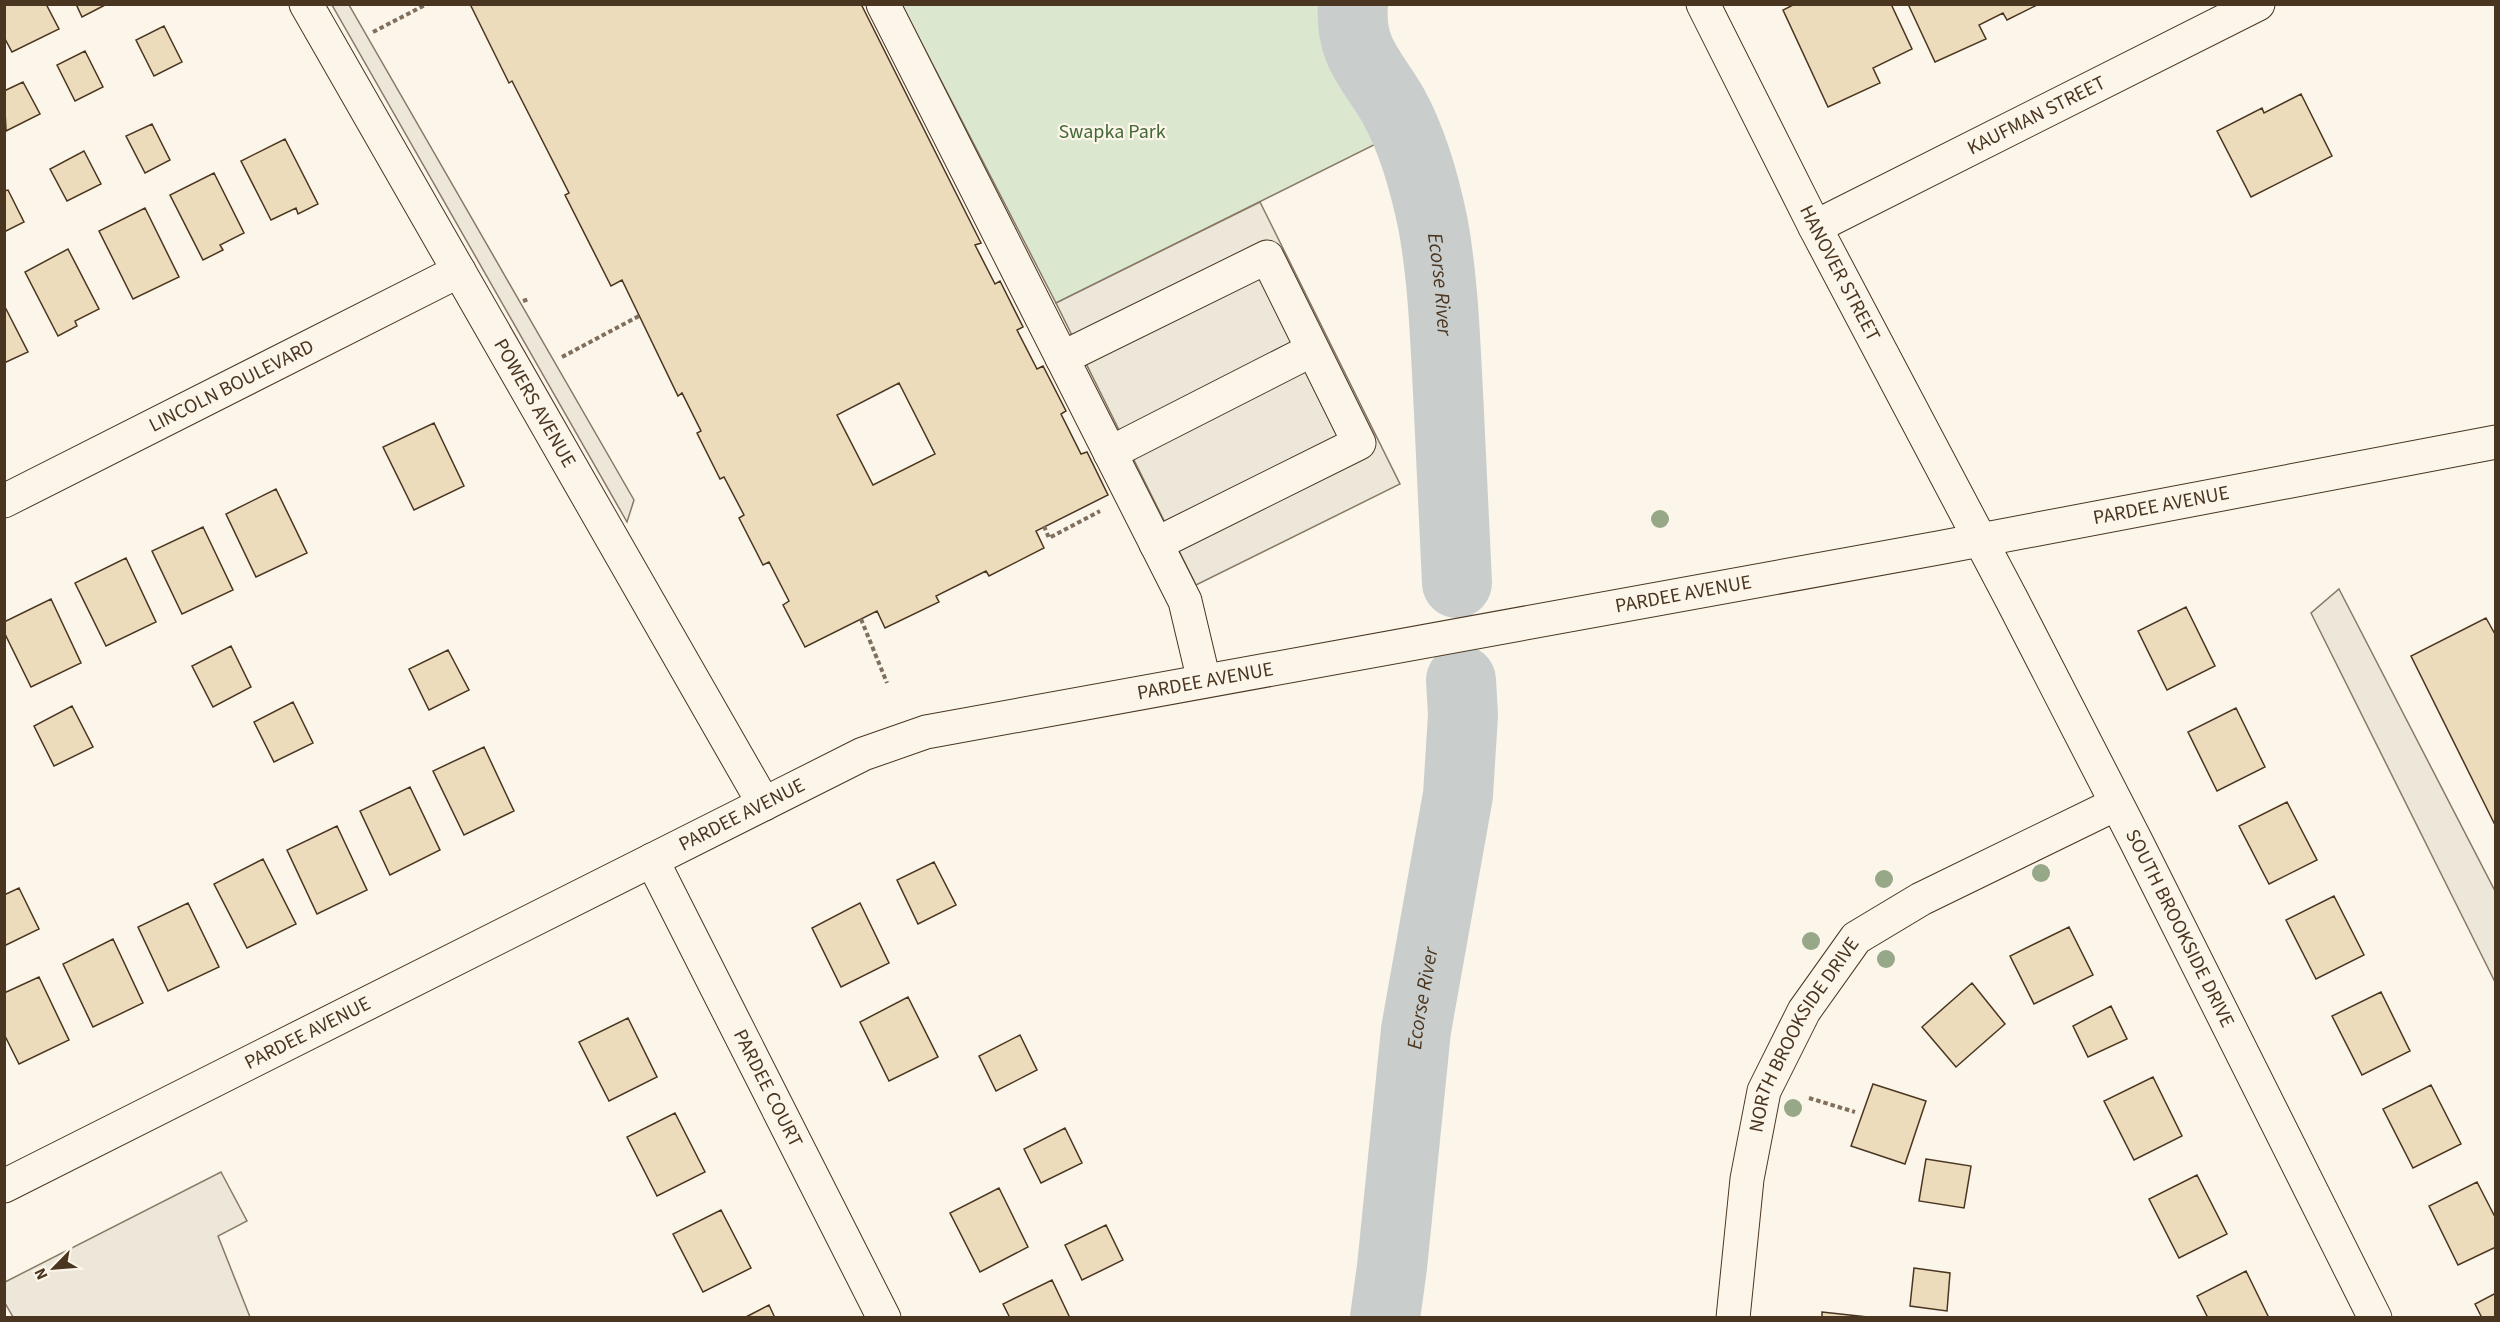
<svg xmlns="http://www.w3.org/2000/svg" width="2500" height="1322" font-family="'Source Sans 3',sans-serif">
  <rect width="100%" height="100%" fill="#fbf6e9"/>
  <path fill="#dce7d0" stroke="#887966" stroke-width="1.5" d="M902,5H1353C1349,56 1384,86 1404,130L1056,303Z"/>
  <path fill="#ede7d9" stroke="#887966" stroke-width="1.5" d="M332,5H349L634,500L627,522Z
    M1260,202L1400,484L1196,585L1056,303Z
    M2339,589L2495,891V982L2311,613Z
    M221,1172L247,1221L218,1236L250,1317H13L5,1303V1282Z"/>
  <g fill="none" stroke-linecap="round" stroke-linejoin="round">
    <g stroke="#c9cecd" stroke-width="70">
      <path id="s1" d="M1353,4C1349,53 1373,70 1394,107C1413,142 1425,185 1433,224C1443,279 1445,336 1448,392C1451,455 1454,519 1457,583"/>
      <path id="s2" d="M1385,1318L1392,1267L1416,1030L1458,795L1463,715L1461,680"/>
    </g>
  </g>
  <path fill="#ecdcbc" stroke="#4a3520" stroke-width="1.5" fill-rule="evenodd" d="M4,4H46L59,29L12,52L4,37Z
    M76,4H107L82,17Z
    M470,4H861L981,243L975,245L995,284L1000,281L1023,327L1017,330L1037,369L1043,366L1066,411L1061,414L1081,454L1087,452L1108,495L1036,531L1044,548L989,576L986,571L936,596L939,602L885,628L877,611L805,647L783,605L789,601L769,562L763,565L739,518L744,515L724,477L720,479L697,433L701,431L682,393L678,396L622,280L611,286L565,195L569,193L512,81L509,83ZM899,383L935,454L873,485L837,415Z
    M1795,4H1891L1912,49L1873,68L1880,83L1828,107L1783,10Z
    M1908,4H2039L2007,20L2003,13L1979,25L1986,39L1935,62Z
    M164,26L182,62L154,76L136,40Z
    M85,51L103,87L75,101L57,65Z
    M23,82L40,114L6,131L4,91Z
    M2301,94L2332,156L2251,197L2217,131L2262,108L2264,113Z
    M152,124L170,160L145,173L126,136Z
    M285,139L318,204L298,214L296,208L271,220L241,161Z
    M84,151L101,184L67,201L50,169Z
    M214,173L244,233L220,245L223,250L203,260L170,195Z
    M8,190L24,222L4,232V191Z
    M145,208L179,277L133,299L99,231Z
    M68,249L99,309L75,321L77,326L58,336L25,272Z
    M4,305L28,352L4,363Z
    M434,423L464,486L414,510L383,447Z
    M276,489L307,553L256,577L226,514Z
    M203,527L233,590L182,614L152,551Z
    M126,558L156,622L106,646L75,583Z
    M51,599L81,663L31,687L4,632V622Z
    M2186,607L2215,666L2167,690L2138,631Z
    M2486,618L2496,636V827L2411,656Z
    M231,646L251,687L213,707L192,666Z
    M448,650L469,690L429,710L409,669Z
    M293,702L313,743L274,762L254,722Z
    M72,706L93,747L54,766L34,726Z
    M2236,708L2265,767L2217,791L2188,732Z
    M484,747L514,811L464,835L433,771Z
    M410,787L440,850L390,875L360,811Z
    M2287,802L2317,860L2269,884L2239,826Z
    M337,826L367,890L317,914L287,850Z
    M263,859L296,924L247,948L214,884Z
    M934,862L956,905L918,924L897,880Z
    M19,888L39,929L4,946V895Z
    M2334,896L2364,955L2316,979L2286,920Z
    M188,903L219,967L168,991L138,927Z
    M860,903L889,963L841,987L812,928Z
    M2069,927L2093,975L2034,1004L2010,956Z
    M113,939L143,1003L93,1027L63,964Z
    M39,977L69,1040L19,1064L4,1034V993Z
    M1972,983L2005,1024L1956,1067L1922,1027Z
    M2381,992L2410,1051L2362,1075L2332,1016Z
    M908,997L938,1057L889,1081L860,1022Z
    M2111,1006L2127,1039L2088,1057L2073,1026Z
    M628,1018L657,1077L609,1101L579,1042Z
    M1020,1035L1037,1070L996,1091L979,1056Z
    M2153,1077L2182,1136L2134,1160L2104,1101Z
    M1873,1084L1926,1101L1905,1164L1851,1146Z
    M2431,1085L2461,1144L2413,1168L2383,1109Z
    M675,1113L705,1172L657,1196L627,1137Z
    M1065,1128L1082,1163L1041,1183L1024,1149Z
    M1926,1159L1971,1166L1964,1208L1919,1201Z
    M2197,1175L2227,1234L2179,1258L2149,1199Z
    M2477,1182L2496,1219V1247L2458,1265L2429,1206Z
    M999,1188L1028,1247L980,1272L950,1213Z
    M721,1210L751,1268L703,1292L673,1234Z
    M1106,1225L1123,1260L1082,1280L1065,1245Z
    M1914,1268L1950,1273L1947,1311L1910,1306Z
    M2246,1271L2269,1318H2208L2197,1296Z
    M1052,1280L1070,1318H1010L1003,1304Z
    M2496,1293V1318H2482L2475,1304Z
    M769,1305L775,1318H744Z
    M1822,1312L1877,1318H1822Z"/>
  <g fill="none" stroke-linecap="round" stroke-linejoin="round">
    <g stroke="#4a3520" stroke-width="35">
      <g id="minor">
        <path id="s3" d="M306,4L764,804"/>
        <path d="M883,4L1185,601L1204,681"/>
        <path id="s4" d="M1703,4L1815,227L2012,600L2136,841L2375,1318"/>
        <path id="s5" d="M1815,227L2258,4"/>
        <path d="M1062,358L1267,257L1359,443L1156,544"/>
        <path d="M1110,453L1312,350"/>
        <path id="s6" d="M4,501L459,271"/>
        <path id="s7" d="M652,860L884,1318"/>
        <path id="s8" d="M4,1186L863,754L926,732L1938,548L2496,442"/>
        <path id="s9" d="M1733,1318L1747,1179L1764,1091L1804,1011L1856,938L1921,899L2116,804"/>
      </g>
    </g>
    <path stroke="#7f6f5c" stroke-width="4" stroke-dasharray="4.5 3" stroke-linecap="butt" d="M373,32L427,4
      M523,301L529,299
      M562,357L639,316
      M1044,526L1049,538L1100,511
      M861,619L887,683
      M1809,1098L1855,1112"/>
    <use href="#minor" stroke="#fbf6e9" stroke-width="33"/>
  </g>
  <g fill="#96a887">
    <circle cx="1660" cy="519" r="9"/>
    <circle cx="2041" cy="873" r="9"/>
    <circle cx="1884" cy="879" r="9"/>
    <circle cx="1811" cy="941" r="9"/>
    <circle cx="1886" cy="959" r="9"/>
    <circle cx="1793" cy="1108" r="9"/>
  </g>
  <g text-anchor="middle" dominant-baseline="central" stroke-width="4.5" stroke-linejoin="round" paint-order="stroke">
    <g font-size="20" fill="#4a3520" stroke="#fbf6e9">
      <text stroke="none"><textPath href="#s5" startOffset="248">KAUFMAN STREET</textPath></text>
      <text stroke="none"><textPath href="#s4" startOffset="302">HANOVER STREET</textPath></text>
      <text stroke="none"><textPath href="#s6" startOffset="255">LINCOLN BOULEVARD</textPath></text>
      <text stroke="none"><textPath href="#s3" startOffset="460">POWERS AVENUE</textPath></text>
      <text stroke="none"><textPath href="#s8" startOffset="2284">PARDEE AVENUE</textPath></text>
      <text stroke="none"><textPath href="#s8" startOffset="1798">PARDEE AVENUE</textPath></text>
      <text stroke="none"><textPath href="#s8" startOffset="1312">PARDEE AVENUE</textPath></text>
      <text stroke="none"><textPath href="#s8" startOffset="826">PARDEE AVENUE</textPath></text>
      <text stroke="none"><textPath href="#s4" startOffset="1040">SOUTH BROOKSIDE DRIVE</textPath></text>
      <text stroke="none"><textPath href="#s8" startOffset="340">PARDEE AVENUE</textPath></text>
      <text stroke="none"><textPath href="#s9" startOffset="297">NORTH BROOKSIDE DRIVE</textPath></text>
      <text stroke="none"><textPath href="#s7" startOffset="256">PARDEE COURT</textPath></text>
    </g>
    <g font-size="20" fill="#436837" stroke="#fbf6e9">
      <text x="1112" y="132">Swapka Park</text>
    </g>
    <g font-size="21" font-style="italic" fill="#4a3520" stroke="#fbf6e9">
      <text stroke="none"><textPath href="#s1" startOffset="298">Ecorse River</textPath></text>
      <text stroke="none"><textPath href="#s2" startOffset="322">Ecorse River</textPath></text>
    </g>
  </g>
  <rect width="2500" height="1322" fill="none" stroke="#4a3520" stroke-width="12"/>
  <g transform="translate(54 1268) rotate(245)" stroke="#fbf6e9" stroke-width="4.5" paint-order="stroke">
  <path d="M0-4.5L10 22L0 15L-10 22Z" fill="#4a3520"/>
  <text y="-9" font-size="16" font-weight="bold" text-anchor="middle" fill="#4a3520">N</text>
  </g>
</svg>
